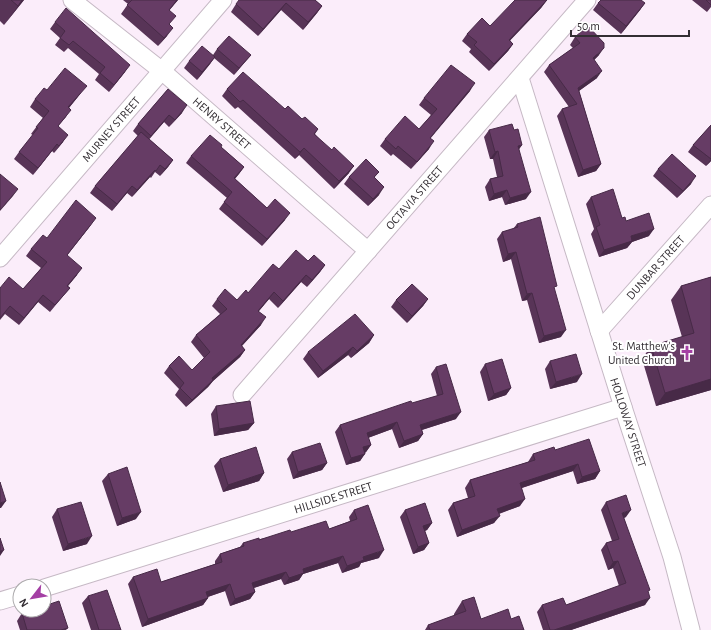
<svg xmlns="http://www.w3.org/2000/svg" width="711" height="630" font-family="'Alegreya Sans',sans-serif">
  <rect width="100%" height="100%" fill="#fbedfa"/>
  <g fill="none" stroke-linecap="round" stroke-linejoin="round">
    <g stroke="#c6b9c5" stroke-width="19">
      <g id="minor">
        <path id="s1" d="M72,0L162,71L368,251"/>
        <path id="s2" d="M520,78L623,407L672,557L691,630"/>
        <path id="s3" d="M0,258L223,0"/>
        <path id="s4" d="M599,331L711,205"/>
        <path id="s5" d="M242,395L587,0"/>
        <path id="s6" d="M44,588L623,407"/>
        <path d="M0,601L20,595"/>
      </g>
    </g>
    <use href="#minor" stroke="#fff" stroke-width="17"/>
  </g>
  <path fill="#583457" d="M0,0H24L4,25L0,21Z
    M123,0H178L169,10V25L167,36L158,46L121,14L128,4Z
    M315,0L322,6L317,13L303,30L281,10L258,36L231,12L236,4Z
    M547,0L541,8L510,40L513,44L508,51L489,71L469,52L471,49L462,41L467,34L490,26Z
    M692,0H711V7L707,12Z
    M598,3H645L640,10L621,34L593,10Z
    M55,22L125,72L109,92L95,80L99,74L68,48L64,52L55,45L60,38L50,29Z
    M575,37L599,55L594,60L597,78L579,91L601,164L596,171L578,177L557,116L562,109L569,107L544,72L549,65L573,48L570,45Z
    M217,49L251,55L245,62L234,75L214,58L210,64L197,80L184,68L189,61L213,55Z
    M168,89L182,113L169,127L164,122L149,139L173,160L168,167L160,176L155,172L151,178L150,177L132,197L127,193L112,211L90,193L95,186L138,136L133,131L138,124Z
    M227,89L285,109L318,129L315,134L349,173L334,189L299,155L295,159L238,107L235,109L222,96Z
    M47,90L81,93L69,108L66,117L58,126L63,142L54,153L52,151L33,175L14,159L19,152L33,135L31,134L43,118L30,107L35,99Z
    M470,91L430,138L429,149L411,169L393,154L391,156L380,146L385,139L419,129L431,115L419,105L424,98Z
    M711,125V161L706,166L688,152L693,145Z
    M489,130H514L522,145L519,149L526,199L505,205L502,197L489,201L485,187L490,179L497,177L493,159H490L484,137Z
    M221,147L244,167L235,179L267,208L285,220L262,246L219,209L227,198L186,163L191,156Z
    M658,169L691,184L677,198L653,176Z
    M379,172L374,178L379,195L368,206L344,184L349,177Z
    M591,197L626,221L649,236L632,242L627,248L599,257L591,234L594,229L586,204Z
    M517,224L554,290L561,337L539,343L527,300L522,301L511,259L503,262L497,239L502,232L513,229Z
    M91,225L67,255L77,275L68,286L70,288L64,295L50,312L38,302L19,325L5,314L0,320V288L23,289L41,268L26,256L31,249L47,238Z
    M308,261L325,265L320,272L307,287L301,282L278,308L269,299L259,311L261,325L242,346L245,350L240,357L213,381L208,387L186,407L175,395L179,389L164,373L169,366L192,370L204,358L191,342L196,335L220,314L212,306L217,299L237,300L248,293L279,269Z
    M711,277V390L656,406L642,359L651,346L682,337L671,300L681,286Z
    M428,299L423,306L407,323L391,307L396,300Z
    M374,335L369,343L351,358L348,355L318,378L303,359L308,352Z
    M550,361L577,382L550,389L545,369Z
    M485,364L511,388L506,395L488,401L480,372Z
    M436,367L456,419L422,430L423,434L418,441L399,448L392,429L368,438L371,445L366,452L365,453L360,461L346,465L335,432L340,425L437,396L431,374Z
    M216,406L254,423L248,430L214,436L211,414Z
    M555,450L600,471L595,479L577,484L573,471L522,488L520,506L499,514L494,523L457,537L448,510L453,503L468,498L465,488L470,480L528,462L533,454Z
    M292,452L327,463L322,470L293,479L287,459Z
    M220,459L264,473L259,481L223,492L214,466Z
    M108,474L136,519L117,526L102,481Z
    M606,502L626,517L624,518L648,593L645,605L571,630H543L537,612L542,605H566L619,586L613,568L608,570L601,550L606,543L612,541L601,510Z
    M57,509L87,544L63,551L52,517Z
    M354,510L379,558L361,563L359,567L342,573L338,563L303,574L299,580L284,585L281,579L254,588L255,592L250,599L230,606L225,591L208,597V598L203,605L142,627L128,584L133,577L161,582L215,564V561L220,554L240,547L243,543L291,532L329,529L350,521L349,517Z
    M405,510L432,523L427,530L425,531L429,543L424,550L413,554L400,517Z
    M88,596L121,630H91L82,603Z
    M462,601L481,619H511L524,630H425L428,625L454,616V614Z
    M22,613L68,628L66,630H20L17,621Z"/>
  <path fill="#472a47" d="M22,0H24L4,25L18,6Z
    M177,0H178L163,18L169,10Z
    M547,0L541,8L504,47L509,40Z
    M286,3L281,10L258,36L263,29Z
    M645,3L640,10L621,34L626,26Z
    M322,6L317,13L303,30L308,22Z
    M173,28L167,36L158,46L164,38Z
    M513,44L508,51L489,71L494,64Z
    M604,48L599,55L588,66L593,58Z
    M251,55L245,62L234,75L239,68Z
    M215,57L210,64L197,80L202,72Z
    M130,65L125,72L109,92L114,85Z
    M602,71L597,78L573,95L578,88Z
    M475,83L470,91L425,145L430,138Z
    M87,86L81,93L63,115L68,107Z
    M187,105L182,113L169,127L175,120Z
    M169,115L164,122L146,143L151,136Z
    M68,135L63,142L54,153L59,146Z
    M434,141L429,149L411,169L417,162Z
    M57,144L52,151L33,175L38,168Z
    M522,145L517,152L518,146Z
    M304,148L299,155L295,159L300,152Z
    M498,151L493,159H490L495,152Z
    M711,159V161L706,166Z
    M173,160L168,167L160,176L165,169Z
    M601,164L596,171L578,177L583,170Z
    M354,166L349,173L334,189L339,181Z
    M244,167L239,174L229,185L234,178Z
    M155,170L150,177L132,197L137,190Z
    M696,176L691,184L677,198L683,191Z
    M132,186L127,193L112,211L117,204Z
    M384,187L379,195L368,206L373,199Z
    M18,189L13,196L0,211V210Z
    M507,190L502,197L489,201L494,194Z
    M531,192L526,199L505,205L510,198Z
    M290,213L285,220L262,246L267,239Z
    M96,218L91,225L62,262L67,255Z
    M654,229L649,236L632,242L627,248L599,257L604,250L631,236Z
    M516,252L511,259L503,262L508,254Z
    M325,265L320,272L307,287L312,280Z
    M82,268L77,275L62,293L67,286Z
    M306,275L301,282L278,308L283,301Z
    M274,292L269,299L253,318L258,311Z
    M532,293L527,300L522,301L527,294Z
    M43,295L38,302L19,325L24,318Z
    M428,299L423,306L407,323L412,316Z
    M266,317L261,325L236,352L241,345Z
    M566,330L561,337L539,343L544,336Z
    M374,335L369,343L351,358L357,351Z
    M353,347L348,355L318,378L323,371Z
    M245,350L240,357L213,381L208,387L186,407L192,400L212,378Z
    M582,374L577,382L550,389L556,382Z
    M711,379V390L656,406L665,393Z
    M511,388L506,395L488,401L494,394Z
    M461,412L456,419L415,432L420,425Z
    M397,422L392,429L362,440L367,433Z
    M254,423L248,430L214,436L219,429Z
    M423,434L418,441L399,448L404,441Z
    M371,445L366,452L358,455L363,447Z
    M365,454L360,461L346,465L351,458Z
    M327,463L322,470L293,479L298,472Z
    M578,464L573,471L515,490L520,483Z
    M600,471L595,479L577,484L582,477Z
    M264,473L259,481L223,492L228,485Z
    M525,499L520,506L492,516L497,509Z
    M6,501L1,508H0V503Z
    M631,510L626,517L617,520L622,513Z
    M141,512L136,519L117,526L122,518Z
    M500,516L494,523L457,537L462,530Z
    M432,523L427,530L418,533L423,526Z
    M92,536L87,544L63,551L68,544Z
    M429,543L424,550L413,554L418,547Z
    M4,550L0,556V551Z
    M384,550L379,558L361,563L359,567L342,573L347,566L363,557Z
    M343,556L338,563L303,574L299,580L284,585L289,578L303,569Z
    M618,561L613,568L608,570L613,562Z
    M286,572L281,579L247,590L252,583Z
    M230,584L225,591L201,599L206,592Z
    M255,592L250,599L230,606L235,599Z
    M208,598L203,605L142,627L148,619Z
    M650,598L645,605L571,630H554Z"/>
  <path fill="#663c65" stroke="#472a47" d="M11,0H22L18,6Z
    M132,0H177L169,10L176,16L169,24L173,28L164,38L127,5Z
    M239,0H315L322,6L308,22L286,3L263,29L236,4Z
    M515,0H547L509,40L513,44L494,64L474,45L477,42L467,34L482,18L490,26Z
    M601,0H641L645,3L626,26L598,3Z
    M706,0H711V5Z
    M66,8L130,65L114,85L100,73L105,67L73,41L69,45L60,38L65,31L55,22Z
    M588,26L604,43V48L593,58L602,71L578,88L601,164L583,170L562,109L577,104L549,65L580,43L575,37Z
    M229,36L251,55L239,68L217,49Z
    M202,46L215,57L202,72L189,61Z
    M451,65L475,83L430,138L434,141L417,162L398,146L396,149L385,139L405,116L419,129L437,109L424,98Z
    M65,68L87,86L68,107L71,110L58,126L68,135L59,146L57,144L38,168L19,152L38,128L36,127L49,111L35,99L44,88L47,90Z
    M243,72L285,109L288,106L302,119L305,117L318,129L314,134L332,150L334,147L354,166L339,181L304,148L300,152L243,100L240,102L227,89Z
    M168,89L187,105L175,120L169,115L151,136L138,124Z
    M512,124L514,130L518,129L522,145L518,146L531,192L510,198L507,190L494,194L490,179L503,176L498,151L495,152L489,130Z
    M711,125V159L693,145Z
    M141,132L173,160L165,169L160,165L156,171L155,170L137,190L132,186L117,204L95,186Z
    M210,135L222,145L221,147L244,167L234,178L267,208L275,199L290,213L267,239L224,202L232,192L191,156Z
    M672,154L696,176L683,191L658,169Z
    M366,159L379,172L374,177L384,187L373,199L349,177Z
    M0,174L18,189L0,210Z
    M613,189L622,218L625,217L626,221L649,213L654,229L631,236L632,241L604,250L596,227L600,225L591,197Z
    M76,200L96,218L67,255L82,268L67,286L70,288L55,305L43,295L24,318L10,306L0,318V288L9,277L23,289L47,262L31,249L43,235L47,238Z
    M540,217L557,286L554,287L566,330L544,336L532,293L527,294L516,252L508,254L502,232L518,227L517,224Z
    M296,250L308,261L314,255L325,265L312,280L306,275L283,301L274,292L258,311L266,317L241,345L245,350L212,378L213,380L192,400L180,388L184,383L169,366L179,356L192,370L210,352L196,335L227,309L217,299L225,289L237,300L246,290L248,293L273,264L279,269Z
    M711,277V379L665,393L651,346L694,333L681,286Z
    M412,284L428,299L412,316L396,300Z
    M355,314L374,335L357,351L353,347L323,371L308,352Z
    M576,354L582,374L556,382L550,361Z
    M502,359L511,388L494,394L485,364Z
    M446,364L461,412L420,425L423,434L404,441L397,422L367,433L371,445L363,447L365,454L351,458L340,425L411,401L412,403L443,394L436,367Z
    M250,401L254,423L219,429L216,406Z
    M589,439L600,471L582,477L578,464L520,483L525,499L497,509L500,516L462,530L453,503L475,496L470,480L535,460L533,454L554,447L555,450Z
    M320,443L327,463L298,472L292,452Z
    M256,447L264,473L228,485L220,459Z
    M127,467L141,512L122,518L108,474Z
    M0,482L6,501L0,503Z
    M626,495L631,510L622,513L650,590L648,591L650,598L554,630H550L542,605L563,598L566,605L626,583L618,561L613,562L606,543L619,539L606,502Z
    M81,502L92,536L68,544L57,509Z
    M425,503L432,523L423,526L429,543L418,547L405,510Z
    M368,505L384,550L363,557L364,560L347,566L343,556L303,569L304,573L289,578L286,572L252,583L255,592L235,599L230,584L206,592L208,598L148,619L133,577L157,569L161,582L222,562L220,554L244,546L243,543L259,538V540L290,530L291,532L326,521L329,529L357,519L354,510Z
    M0,538L4,550L0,551Z
    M107,590L121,630H99L88,596Z
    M474,597L481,619L508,609L511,619L519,616L524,630H430L428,625L466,611L462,601Z
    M59,601L68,628L61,630H27L22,613L32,610H44V606Z"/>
  <defs>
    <g id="church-bare" transform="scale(1.2)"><path d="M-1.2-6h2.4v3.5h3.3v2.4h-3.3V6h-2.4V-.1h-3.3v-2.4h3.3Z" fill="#a43fa4" stroke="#fff" stroke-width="2.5" paint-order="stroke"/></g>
  </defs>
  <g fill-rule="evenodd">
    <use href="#church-bare" x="687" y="353"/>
  </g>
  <g text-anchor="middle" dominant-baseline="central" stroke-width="4" stroke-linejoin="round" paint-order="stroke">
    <g font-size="12" fill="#332e33" stroke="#fff">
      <text stroke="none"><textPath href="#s1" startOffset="194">HENRY STREET</textPath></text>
      <text stroke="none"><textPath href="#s3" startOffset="170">MURNEY STREET</textPath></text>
      <text stroke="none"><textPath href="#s5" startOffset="262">OCTAVIA STREET</textPath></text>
      <text stroke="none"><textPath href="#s4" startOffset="85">DUNBAR STREET</textPath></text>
      <text stroke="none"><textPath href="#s2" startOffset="361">HOLLOWAY STREET</textPath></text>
      <text stroke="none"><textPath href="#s6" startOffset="303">HILLSIDE STREET</textPath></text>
    </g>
    <g font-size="12" fill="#332e33" stroke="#fff" text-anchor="end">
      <text x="675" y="346">St. Matthew's<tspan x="675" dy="14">United Church</tspan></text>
    </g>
  </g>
  <g transform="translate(32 598) rotate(239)"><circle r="19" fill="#ffffff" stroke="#adabad"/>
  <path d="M0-3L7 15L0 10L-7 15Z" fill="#a43fa4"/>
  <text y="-6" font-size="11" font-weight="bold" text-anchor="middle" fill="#332e33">N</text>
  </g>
  <path d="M571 30v6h118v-6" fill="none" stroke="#332e33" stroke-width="2"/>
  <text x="577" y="30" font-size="12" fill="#332e33" stroke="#ffffff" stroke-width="3" paint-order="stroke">50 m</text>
</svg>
